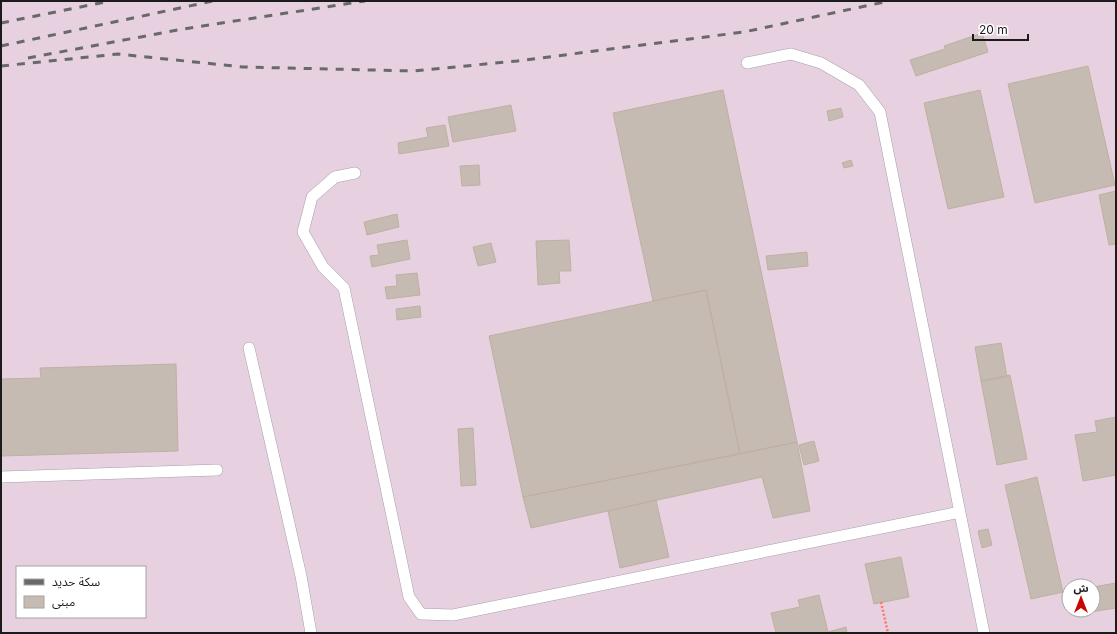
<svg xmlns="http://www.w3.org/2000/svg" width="1117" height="634" font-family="Inter,'Noto Sans Arabic',sans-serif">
  <rect width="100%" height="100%" fill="#ede9df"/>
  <path fill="#e7d1e1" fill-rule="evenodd" d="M1,1H1116V633H1ZM17,567H145V617H17ZM1069,586H1093V610H1069Z"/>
  <path fill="#c5bbb3" stroke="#bfb0a1" d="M982,33L988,52L916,76L910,60L945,49L944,46Z
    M1088,66L1115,185L1035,203L1008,84Z
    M723,90L797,442L740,454L706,290L653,301L613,113Z
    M980,90L1004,197L948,209L924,103Z
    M511,105L516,131L453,142L448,117Z
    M841,108L843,117L829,121L827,111Z
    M445,125L449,146L399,154L398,143L428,137L426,128Z
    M851,160L853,166L844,168L842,163Z
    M479,165L480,185L462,186L460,166Z
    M1116,191V244L1109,245L1099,195Z
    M397,214L399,227L367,235L364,222Z
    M407,240L410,259L372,267L370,256L379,255L377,245Z
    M569,240L571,271H559L560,283L538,285L536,241Z
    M491,243L496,262L478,266L473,247Z
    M807,252L808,266L768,270L766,256Z
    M417,273L420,295L387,299L385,287L397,286L396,275Z
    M706,290L740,454L523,497L489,336Z
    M420,306L421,317L397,320L396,309Z
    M1001,343L1007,377L981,381L975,347Z
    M176,364L178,451L1,456V379L41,378L40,368Z
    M1010,375L1027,459L997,465L981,381Z
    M1116,417V475L1083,481L1075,435L1097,432L1095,421Z
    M473,428L476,485L461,486L458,429Z
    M814,441L819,461L804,465L799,445Z
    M797,442L810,511L773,518L762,477L531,528L523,497Z
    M1037,477L1063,592L1031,599L1005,485Z
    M656,500L669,557L620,568L608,511Z
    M988,529L992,545L982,548L978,531Z
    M901,557L909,597L874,604L865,564Z
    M1116,583V608L1084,613L1083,610H1093V587Z
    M819,595L828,632L846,627L847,633H776L771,613L800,607L798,600Z"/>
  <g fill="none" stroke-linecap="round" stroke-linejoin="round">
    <g stroke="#a2a2a2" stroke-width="12">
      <path id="service" d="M747,63L791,54L821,63L859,85L880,112L984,633
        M355,173L335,177L312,197L303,232L323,267L344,288L409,597L421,614L453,615L960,512
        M249,348L301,576L311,633
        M1,477L217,470"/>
    </g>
    <path stroke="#ff765e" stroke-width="2.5" stroke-dasharray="2 2" stroke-linecap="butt" d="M881,602L888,633"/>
    <use href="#service" stroke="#fff" stroke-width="11"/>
    <path stroke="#696969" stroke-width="3" stroke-dasharray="8 8" stroke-linecap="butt" d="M1,23L110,1
      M1,46L213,1
      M28,58L183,29L365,1
      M1,66L118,54L243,67L413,71L517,61L744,32L889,1"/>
  </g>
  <rect width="1117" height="634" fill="none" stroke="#1b1b1b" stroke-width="4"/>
  <rect x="16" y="566" width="130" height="52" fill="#ffffff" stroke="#a4a4a4"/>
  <rect x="24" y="579" width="20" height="6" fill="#696969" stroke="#a4a4a4"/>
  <text x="52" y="586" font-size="12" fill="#1b1b1b">سكة حديد</text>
  <rect x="24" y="596" width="20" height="12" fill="#c5bbb3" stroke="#a4a4a4"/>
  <text x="52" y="606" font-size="12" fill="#1b1b1b">مبنى</text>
  <g transform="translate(1081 598)"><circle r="19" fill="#ffffff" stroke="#a4a4a4"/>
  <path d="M0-3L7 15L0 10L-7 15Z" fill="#c50900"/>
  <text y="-6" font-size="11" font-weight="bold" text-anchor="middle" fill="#1b1b1b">ش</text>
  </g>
  <path d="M973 34v6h55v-6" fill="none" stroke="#1b1b1b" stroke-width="2"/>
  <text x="979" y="34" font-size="12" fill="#1b1b1b" stroke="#ffffff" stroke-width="3" paint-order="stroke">20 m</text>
</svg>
